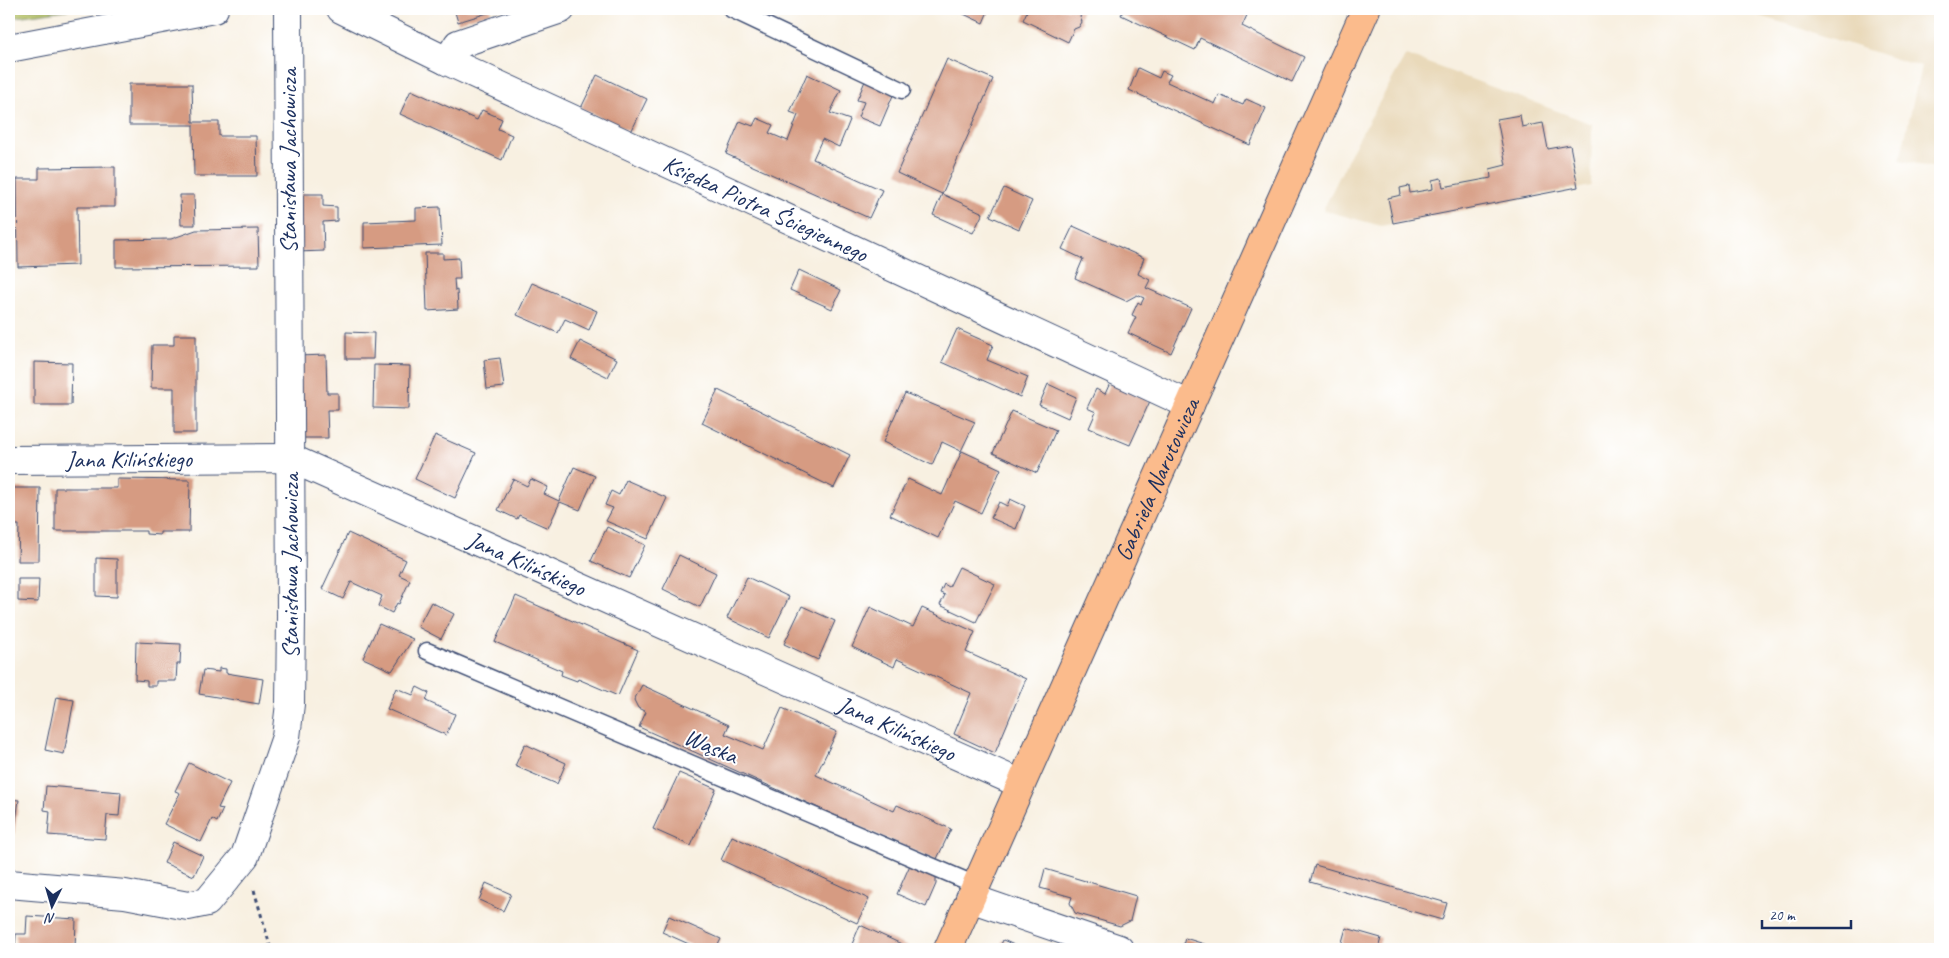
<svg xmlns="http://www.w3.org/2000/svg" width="1949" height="958" font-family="Caveat,sans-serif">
  <rect width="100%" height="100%" fill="#fff"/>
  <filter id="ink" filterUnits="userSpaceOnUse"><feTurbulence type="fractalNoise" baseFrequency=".02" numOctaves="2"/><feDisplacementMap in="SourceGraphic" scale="10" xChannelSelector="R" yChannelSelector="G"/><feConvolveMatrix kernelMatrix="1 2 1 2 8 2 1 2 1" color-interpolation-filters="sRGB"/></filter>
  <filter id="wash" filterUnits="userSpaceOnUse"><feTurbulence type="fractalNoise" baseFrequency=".0096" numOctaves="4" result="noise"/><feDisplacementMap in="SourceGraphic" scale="20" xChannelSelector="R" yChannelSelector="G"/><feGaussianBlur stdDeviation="1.12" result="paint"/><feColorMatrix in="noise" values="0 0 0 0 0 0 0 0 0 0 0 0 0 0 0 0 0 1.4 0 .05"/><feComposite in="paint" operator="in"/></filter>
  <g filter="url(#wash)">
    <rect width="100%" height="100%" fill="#f8f0e1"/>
    <path fill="#e9d9ba" d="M1739,9H1940V169L1900,160L1921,67Z
      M1406,55L1592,124L1591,186L1381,226L1323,210L1354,147Z"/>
    <path fill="#b1be60" stroke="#66765f" d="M9,9H73L9,18Z"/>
    <g id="blocks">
      <path fill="#d69b82" d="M454,9H490L491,12L458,22Z
        M953,9H989L983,23Z
        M1028,9H1076L1082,12L1080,17L1082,22L1079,27L1074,29L1068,42L1023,20Z
        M1124,9H1243L1248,13L1242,26L1304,57L1292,82L1200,38L1195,50L1121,15Z
        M947,59L993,79L942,194L897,173Z
        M1138,68L1159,78L1162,71L1171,75L1167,82L1215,104L1219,95L1243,105L1246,99L1266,108L1250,145L1129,90Z
        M807,74L841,90L830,113L850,120L839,147L822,139L813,159L882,190L869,218L726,154L740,121L753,126L757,118L773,125L769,133L788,141L798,115L790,112Z
        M597,75L647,99L631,132L581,108Z
        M865,81L894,93L880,126L858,117L864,102L857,100Z
        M129,84H192L193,122H219V136H256L257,176H194L193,125H129Z
        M411,90L477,120L482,110L502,119L498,129L512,135L502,160L400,114Z
        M1520,115L1522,127L1543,123L1548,149L1570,145L1578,187L1393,223L1388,198L1401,195L1400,188L1409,186L1410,193L1433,189L1432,180L1441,178L1443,187L1491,178L1490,169L1506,165L1497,119Z
        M9,118L13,143H9Z
        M115,167V207H77L78,265L18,267L17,179H39V168Z
        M1004,188L1032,201L1019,229L990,216Z
        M297,194H323V206L337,207V221L323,222L324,251L297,252Z
        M942,194L983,213L973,233L933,215Z
        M180,195H194L195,225H181Z
        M440,207L442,245L364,248V222L416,220V208Z
        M1073,226L1144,258L1138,274L1150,280L1146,288L1191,308L1171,353L1128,333L1136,317L1132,315L1138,302L1141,304L1144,298L1137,295L1126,301L1075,278L1083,259L1062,249Z
        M258,229L259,266L116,267V240L171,239L196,230Z
        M425,253H443V259L459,258L460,279H454L455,291L457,290L458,309L427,311Z
        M799,270L841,290L832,309L790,290Z
        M532,283L597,311L589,330L565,319L558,333L517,315Z
        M957,329L993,345L987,360L1028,377L1020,397L942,362Z
        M346,332L374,333L373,359H346Z
        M174,335H196V433H174V388H151L152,345H174Z
        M580,341L617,359L608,377L571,359Z
        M326,355L327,393H338V410H327L328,438H300L298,356Z
        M500,358L504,387L487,389L484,360Z
        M34,362L72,363L71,405H34Z
        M374,365L410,366L409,409L373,408Z
        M1110,383L1150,401L1130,445L1089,428L1096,412L1087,408L1096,389L1105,394Z
        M1048,384L1076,397L1068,418L1039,405Z
        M718,390L850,455L834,488L702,423Z
        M905,393L975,422L961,451L942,442L932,465L883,442Z
        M1012,411L1056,430L1037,473L993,453Z
        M435,435L476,453L455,498L415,479Z
        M962,451L1001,469L981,513L955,501L938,538L890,515L908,479L942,495Z
        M574,467L595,476L580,510L560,502L548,528L519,515L517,519L498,510L513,479L527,486L531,479L548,487L544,494L559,501Z
        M117,479L190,480L189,532H160V535L146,534V531H55V488H117Z
        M626,480L667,498L648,539L606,521L613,508L605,505L611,491L619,495Z
        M9,488H40L39,561H18L19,525H12V514H9Z
        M1010,499L1025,506L1016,529L991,518L999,502L1007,506Z
        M607,527L645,545L629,578L591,561Z
        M348,533L406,560L399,575L410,580L399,604L397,603L392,613L378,606L382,596L351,582L343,599L322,589Z
        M679,555L716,573L700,607L663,589Z
        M96,558L117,559V597L96,596Z
        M959,567L995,584L976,622L940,605L945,595L940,593L944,584L949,587Z
        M747,577L789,597L769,638L727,618Z
        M18,579H39L38,602L18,601Z
        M516,596L638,650L618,696L578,679L577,681L561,675L562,671L495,642Z
        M431,602L454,614L441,639L418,627Z
        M802,606L835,621L818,660L784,644Z
        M870,607L913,627L922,608L975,632L966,652L1026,679L995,753L954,734L971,693L897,659L894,667L852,647Z
        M379,624L413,639L392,671L363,658Z
        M136,642L181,644L180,664H177L176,681H156V686H147V681L135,680Z
        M219,668L226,669V673L263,679L259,704L199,694L203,670L219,672Z
        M642,685L729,725L725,734L763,750L782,708L837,732L816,775L894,811L897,805L951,829L936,861L639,727L646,712L638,708L634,700Z
        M417,687L429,693L426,701L455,714L446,735L387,709L396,688L413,695Z
        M56,697L74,700L64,754L45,750Z
        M525,744L566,763L557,784L515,766Z
        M189,763L230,783L218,808L223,809L217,822L212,819L201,842L164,824L180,793L175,791Z
        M679,773L716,789L691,846L653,829Z
        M46,786L121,792L119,816L107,815L105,839L48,835L50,811L44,810Z
        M9,799L19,800L12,848L9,847Z
        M732,836L869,899L857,923L721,860Z
        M173,842L203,856L194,876L164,863Z
        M910,865L936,876V884L926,907L897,894Z
        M1315,865L1447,903L1442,920L1310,882Z
        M1045,869L1136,896L1130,921L1120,926L1075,913L1070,903L1072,897L1040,888Z
        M486,883L511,894L503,911L479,900Z
        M27,916L76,919L75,949H15L16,934H26Z
        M669,916L721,939L716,949H700L662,932Z
        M860,925L908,947L907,949H850Z
        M1346,928L1381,938L1378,949H1340Z
        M1185,938L1220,949H1182Z
        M1003,940L1023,949H999Z"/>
    </g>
  </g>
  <g filter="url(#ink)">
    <use href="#blocks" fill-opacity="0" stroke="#3c4c72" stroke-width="1"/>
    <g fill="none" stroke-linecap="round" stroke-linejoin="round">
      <g stroke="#3c4c72" stroke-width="19">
        <path id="lane" d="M731,9L902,90
          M427,651L976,885"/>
      </g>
      <g stroke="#3c4c72" stroke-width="30">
        <g id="street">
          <path id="s1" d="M341,9L447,61L1190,405"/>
          <path d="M9,48L214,9"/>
          <path d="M447,61L458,44L561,9"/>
          <path id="s2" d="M9,460L290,458L1021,784"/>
          <path d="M9,884L125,894L188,906L207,902L245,856L286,737L290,704L291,617L288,9"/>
          <path d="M970,898L1119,949"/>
        </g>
      </g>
      <g stroke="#3c4c72" stroke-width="30">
        <g id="primary">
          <path id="s3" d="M948,949L1366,9"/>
        </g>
      </g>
      <path stroke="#3c4c72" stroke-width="3" stroke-dasharray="4 4" stroke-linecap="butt" d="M254,890L271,949"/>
      <use href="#lane" stroke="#fff" stroke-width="16"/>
      <use href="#street" stroke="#fff" stroke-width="28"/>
      <use href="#primary" stroke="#fbbb8c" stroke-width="28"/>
    </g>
  </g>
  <g text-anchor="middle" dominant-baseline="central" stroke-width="4" stroke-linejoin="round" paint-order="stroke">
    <g font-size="24" fill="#1b2f5e" stroke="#fff">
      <text transform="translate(288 161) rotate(-90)">Stanisława Jachowicza</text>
      <text stroke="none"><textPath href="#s1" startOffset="469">Księdza Piotra Ściegiennego</textPath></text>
      <text stroke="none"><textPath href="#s2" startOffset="120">Jana Kilińskiego</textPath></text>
      <text stroke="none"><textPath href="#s3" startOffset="514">Gabriela Narutowicza</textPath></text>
      <text stroke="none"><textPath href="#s2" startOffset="540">Jana Kilińskiego</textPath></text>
      <text transform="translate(290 566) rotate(-90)">Stanisława Jachowicza</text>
      <text stroke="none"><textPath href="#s2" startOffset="945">Jana Kilińskiego</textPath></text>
      <text transform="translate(711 746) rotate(23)">Wąska</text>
    </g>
  </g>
  <rect width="1949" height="958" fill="none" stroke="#fff" stroke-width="30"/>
  <g transform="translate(52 906) rotate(185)" stroke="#ffffff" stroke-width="4" paint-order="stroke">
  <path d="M0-4L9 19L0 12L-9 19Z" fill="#1b2f5e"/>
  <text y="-8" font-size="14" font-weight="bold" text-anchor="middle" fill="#1b2f5e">N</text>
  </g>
  <path d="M1762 920v8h89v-8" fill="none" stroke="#1b2f5e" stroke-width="2.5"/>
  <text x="1769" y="920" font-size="15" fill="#1b2f5e" stroke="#ffffff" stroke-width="4" paint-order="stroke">20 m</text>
</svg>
